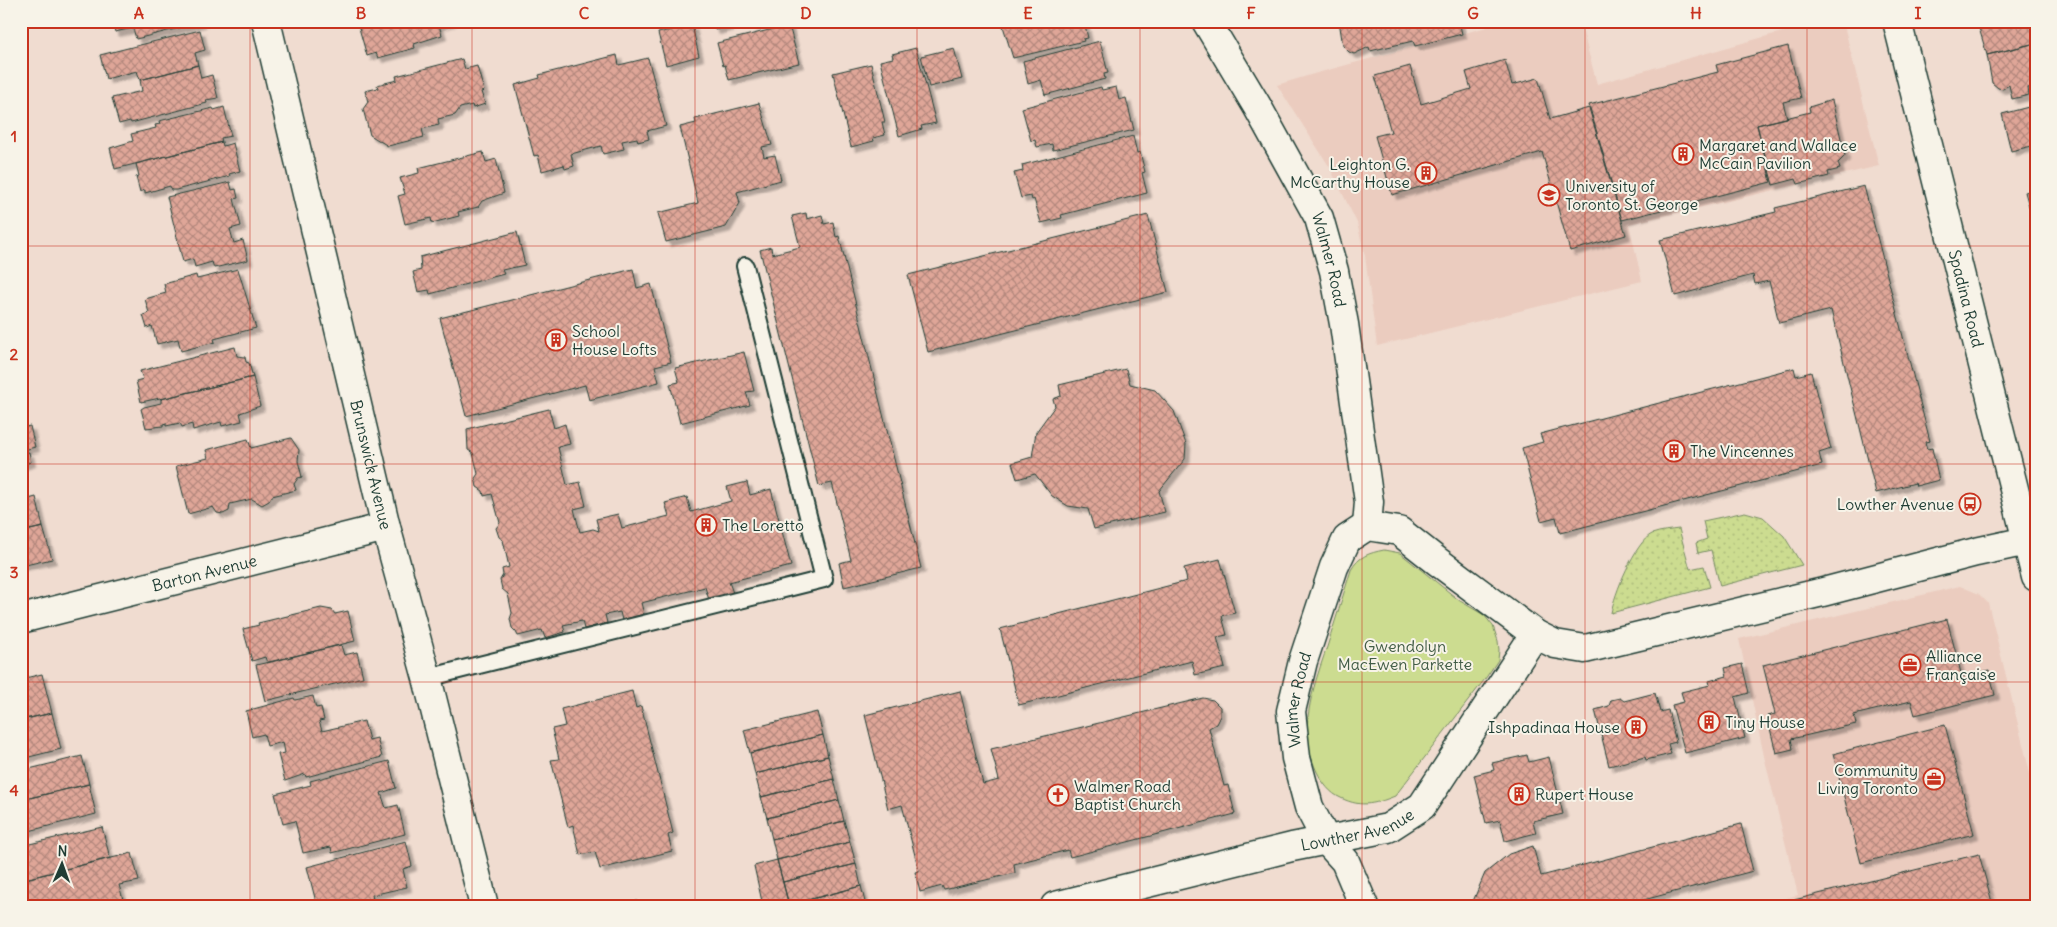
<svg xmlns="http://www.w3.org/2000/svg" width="2057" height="927" font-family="Delius,sans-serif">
  <defs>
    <pattern id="grass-dots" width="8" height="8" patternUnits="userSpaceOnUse" patternTransform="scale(1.25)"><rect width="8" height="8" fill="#ccdc90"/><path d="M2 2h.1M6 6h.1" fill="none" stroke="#afbe7d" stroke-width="1.8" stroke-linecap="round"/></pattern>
    <pattern id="building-cross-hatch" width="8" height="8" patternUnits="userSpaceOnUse" patternTransform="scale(1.25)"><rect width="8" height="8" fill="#dfa698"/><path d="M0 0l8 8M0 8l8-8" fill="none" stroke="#b4887d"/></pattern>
    <filter id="shadow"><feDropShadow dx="4.5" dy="4.5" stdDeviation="1" flood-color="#0004"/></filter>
  </defs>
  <rect width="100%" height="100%" fill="#f0dcd0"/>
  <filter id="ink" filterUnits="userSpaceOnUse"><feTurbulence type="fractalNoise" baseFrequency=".02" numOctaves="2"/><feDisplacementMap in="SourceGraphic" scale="10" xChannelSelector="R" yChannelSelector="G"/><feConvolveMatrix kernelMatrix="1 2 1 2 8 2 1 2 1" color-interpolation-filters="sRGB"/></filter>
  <g filter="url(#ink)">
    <path fill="#ebccbf" d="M1509,21H1580L1597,84L1821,21H1843L1879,166L1629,224L1642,281L1377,346L1365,256L1357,223L1329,166L1277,85L1317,73Z
      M1960,586L1979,594L1988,603L2036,797V906H1755L1798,895L1764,756L1739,639Z"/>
    <path fill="url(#grass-dots)" stroke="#768c62" d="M1745,512L1763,517L1784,536L1802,565L1720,586L1711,550L1698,553L1696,543L1707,539L1703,521Z
      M1679,529L1690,569L1704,566L1710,587L1611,613C1614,595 1635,542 1652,534C1660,531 1671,530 1679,529Z"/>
    <path fill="#ccdc90" stroke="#768c62" d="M1384,550L1400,553L1460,601L1484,615L1493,626L1498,641L1499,650L1498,660L1485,679L1395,796C1373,805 1359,808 1337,796C1318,785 1306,750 1307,729C1308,701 1318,673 1327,647C1335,621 1343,596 1351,570C1359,556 1369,553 1384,550Z"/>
    <path fill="url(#building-cross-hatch)" stroke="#1f3d34" filter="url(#shadow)" d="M112,21H203V22L136,39L133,28L115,32Z
      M357,21H452L439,25L442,35L414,44L415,48L378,58L376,53L367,56Z
      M712,21H747L715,30Z
      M1010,21H1084L1088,38L1083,39L1084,41L1013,58L1002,23Z
      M1339,21H1459L1462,34L1415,46L1413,41L1370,51L1369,47L1354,54L1349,52L1343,46Z
      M1982,21H2036V43L1987,55L1979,28Z
      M692,25L699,56L666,65L658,33Z
      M789,25L799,63L729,80L725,65L723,66L717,43Z
      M200,30L205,50L195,53L198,65L140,80L137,71L106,79L100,55Z
      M1100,41L1108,73L1104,74L1105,79L1045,95L1041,80L1028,84L1023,61Z
      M2036,43V86L2028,88L2029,95L2012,99L2009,85L2003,89L1998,88L1992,83L1987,55Z
      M1788,46L1801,98L1783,102L1787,118L1757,125L1771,182L1622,220L1589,105L1718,72L1716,65Z
      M916,48L936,123L921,126L922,129L899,136L880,61L893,58L892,54Z
      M954,48L962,79L929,87L921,56Z
      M617,55L619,65L648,58L666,126L647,131L649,139L638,142L637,138L622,141L624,149L603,154L601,146L571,154L574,166L565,169L564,165L542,171L538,155L534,156L515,85L540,78L539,75Z
      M462,59L465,69L477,66L484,91L481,92L485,104L473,108L472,105L460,108L455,115L438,119L439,125L422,129L424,137L388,146L370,135L363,109L368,102L365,91L378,88L377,85L397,80L396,76Z
      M1505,60L1512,85L1538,78L1550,119L1589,108L1626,235L1570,251L1542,152L1392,195L1375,136L1391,132L1375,76L1410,66L1421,104L1471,89L1466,72Z
      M871,64L885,122H882L885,135L873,138L874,141L851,147L833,73Z
      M198,65L201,78L212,75L218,98L206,100L207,103L131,123L130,121L119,124L112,98L142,91L140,80Z
      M1101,87L1102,90L1116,87L1119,100L1126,98L1134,130L1053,150L1052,144L1037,147L1035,140L1031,141L1022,108Z
      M1832,100L1845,156L1838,163L1840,169L1828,172L1829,176L1798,184L1796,179L1773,185L1757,125L1810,112L1809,107Z
      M759,103L772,145L762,147L764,157L775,155L781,180L737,192L740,203L726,227L666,242L658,213L698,203L680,127L696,123L695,119Z
      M2036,105V145L2011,151L2002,114Z
      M224,107L231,136L221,138L222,142L115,169L110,148L133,141L131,134L156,128L155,125L160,124L159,121L213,108L214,110Z
      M1133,136L1137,153L1140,152L1145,172L1142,173L1147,193L1061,215L1062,218L1041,223L1034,199L1032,200L1031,196L1021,198L1014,173L1023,171L1022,165Z
      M222,142L223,146L233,143L240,171L229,174L230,176L176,190H171L170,186L145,193V190L140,192L136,177L139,176L136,164Z
      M483,152L486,162L496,159L504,193L482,201L478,207L458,212L459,216L432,223L431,218L405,224L398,196L405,194L400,178L419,173L418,168Z
      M230,182L232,190L236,189L238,198L234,199L241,226L230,229L233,240L234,243L243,240L248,260L214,268L212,262L195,267L193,259L183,262L167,197Z
      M1864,186L1930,441L1925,442L1927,449L1932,448L1939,480L1916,486L1915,483L1876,493L1831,310L1779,323L1769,281L1755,284L1753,275L1675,296L1660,240L1776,212L1775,208Z
      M2036,189V231L2025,192Z
      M806,213L807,219L822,215L824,224L833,222L836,237L839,236L921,568L844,587L839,563L851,560L832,483L819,486L760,250L771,247L772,254L800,247L792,216Z
      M1148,215L1168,292L928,352L908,275Z
      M517,232L525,265L502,270L504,274L430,294L429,290L418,292L413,272L421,270L420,257Z
      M238,269L256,328L214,339L215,342L181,351L178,339L157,344L152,326L147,328L143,315L149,313L145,299L166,293L164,284L196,275L197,279Z
      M633,269L637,288L651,284L671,362L655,366L659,382L589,400L585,385L466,416L440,318Z
      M235,347L237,356L245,357L246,362L249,363L253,377L161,399L160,398L141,402L136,381L143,379L140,371Z
      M744,352L754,391L746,392L750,405L680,423L670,384L679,382L675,368Z
      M1794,368L1796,376L1811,372L1831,449L1819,453L1822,465L1560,533L1556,517L1541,521L1522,448L1543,442L1540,434Z
      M1126,369L1130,384L1155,390L1174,411L1186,444L1185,459L1159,491L1165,512L1094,529L1088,509L1068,506L1052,496L1035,474L1017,479L1012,463L1032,457L1036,432L1055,406L1053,399L1061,396L1059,385Z
      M253,377L260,406L240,413L242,421L222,426L221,422L193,430L192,424L182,427L180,423L166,426V423L163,424V426L146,428L141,409L144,407L161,403V399Z
      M549,409L554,428L565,424L570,444L558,447L567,485L580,482L586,506L574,509L580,532L593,529L599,531L596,519L618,514L622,528L669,516L665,503L687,497L691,512L731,501L727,487L747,482L750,495L771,489L791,566L729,582L733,593L709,600L705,587L641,603L644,614L622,620L620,612L605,615L607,623L584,629L582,621L563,625L565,632L545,638L542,630L518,636L516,632L512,628L510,619L512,613L508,594L502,589L500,580L503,575L502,569L509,567L503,540L499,537L496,528L500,523L492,494L484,496L483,491L477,487L475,478L478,474L473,453L468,450L467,429Z
      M30,426L35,447L21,451V428Z
      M291,438L299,450L298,461L302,477L298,478L294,484L296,490L272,496L269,501L262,505L252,499L230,504L229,511L223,514L217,513L213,507L188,514L176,466L208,458L206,450L248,439L251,448Z
      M29,452L31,462L21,465V453Z
      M36,497L43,527L21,532V501Z
      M43,527L52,559L21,566V532Z
      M1220,559L1235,613L1222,616L1227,635L1217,637L1225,668L1195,675L1192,661L1019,705L1000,629L1187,581L1184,568Z
      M321,608L332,610L335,614L348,611L355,641L267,663L265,657L252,661L243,629L259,625L258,623Z
      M1947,619L1962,677L1989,670L1995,695L1915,715L1911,701L1854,715L1856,724L1791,739L1793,749L1776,753L1767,716L1775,714L1763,665Z
      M341,645L344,655L357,652L363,677L265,701L256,665Z
      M1742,664L1749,693L1735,697L1745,738L1685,753L1672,705L1684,702L1681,692L1710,685L1709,681L1727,676L1725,668Z
      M42,674L52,713L21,720V679Z
      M632,691L636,708L641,706L673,833L668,835L672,851L600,869L595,852L580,855L573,825L568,827L551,760L559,759L552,729L565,726L561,709Z
      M960,691L983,784L999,780L991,749L1203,698L1213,700L1220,707V716L1216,724L1209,728L1224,786L1228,785L1235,814L1070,857L1068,850L1014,864L1015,873L944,890L942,886L920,892L915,872L919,871L902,805L888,809L865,715Z
      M1655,693L1660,712L1668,710L1676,742L1668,744L1671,754L1646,760L1645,757L1609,766L1595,710L1609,706L1611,700L1620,698L1624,701Z
      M313,696L316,708L321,707L324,720L319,721L322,731L364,721L369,740L377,738L382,757L306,777L305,774L285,781L278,754L285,753L283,742L267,746L264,734L252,737L246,711L294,698L295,700Z
      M817,712L823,735L750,753L744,730Z
      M52,713L61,749L21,759V720Z
      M1945,725L1974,834L1861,863L1833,754Z
      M823,735L828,756L755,774L750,753Z
      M1527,755L1529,762L1549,757L1563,814L1533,821L1536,833L1505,841L1500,820L1486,823L1474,775L1494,770L1492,763Z
      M82,756L89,784L21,800V771Z
      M828,756L834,779L761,797L755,774Z
      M389,761L396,788L381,793L386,808L398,805L405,834L332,853L331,847L303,853L295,821L283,824L275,794L311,785L310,781Z
      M834,779L839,800L767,818L761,797Z
      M89,784L96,814L21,833V800Z
      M839,800L844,821L772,839L767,818Z
      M844,821L850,842L777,860L772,839Z
      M1741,824L1753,871L1621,906H1471L1485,873L1509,854L1533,846L1541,876Z
      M102,827L110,858L21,880V846Z
      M406,841L412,866L403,869L407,887L372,895L373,899L346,906H317L307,867Z
      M850,842L856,864L783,882L777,860Z
      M132,853L139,881L119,885L124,903L113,906H21V880Z
      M1979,854L1993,906H1778V904Z
      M777,860L789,906H763L754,866Z
      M856,864L861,886L789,905L783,882Z
      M861,886L866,906H789V905Z
      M400,901L401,906H382Z
      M637,901L638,905L649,902L650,906H619Z"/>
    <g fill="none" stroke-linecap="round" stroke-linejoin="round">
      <g stroke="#1f3d34" stroke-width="20">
        <path id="lane" d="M427,678L824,579L745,266"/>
      </g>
      <g stroke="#1f3d34" stroke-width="31">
        <g id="street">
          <path id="s1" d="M266,21L386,527L427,678L484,906"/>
          <path id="s2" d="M1206,21L1257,106L1319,218L1334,271L1344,324L1369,502L1367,526"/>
          <path id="s3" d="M21,619L386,527"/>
          <path id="s4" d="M1055,906L1292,847L1388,828L1422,806L1535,634"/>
          <path id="s5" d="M1364,906L1345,861L1326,840L1309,807L1296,758L1291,711L1303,661L1334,567L1347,539L1367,526L1399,531L1437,561L1535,634L1555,644L1585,649L1823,592L1976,552L2036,539"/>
        </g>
      </g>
      <g stroke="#1f3d34" stroke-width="31">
        <g id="primary">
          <path id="s6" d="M1897,21L2036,577"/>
        </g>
      </g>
      <use href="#lane" stroke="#f7f3e8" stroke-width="16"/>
      <use href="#street" stroke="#f7f3e8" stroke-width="28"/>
      <use href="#primary" stroke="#f7f3e8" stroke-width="28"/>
    </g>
  </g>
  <path fill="none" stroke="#c8321e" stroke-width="1" stroke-opacity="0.55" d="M250,21V906M472,21V906M695,21V906M917,21V906M1140,21V906M1362,21V906M1585,21V906M1807,21V906M21,246H2036M21,464H2036M21,682H2036"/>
  <defs>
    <g id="building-ring" transform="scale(1.125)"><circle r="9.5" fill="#f7f3e8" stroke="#c8321e" stroke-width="1.5"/><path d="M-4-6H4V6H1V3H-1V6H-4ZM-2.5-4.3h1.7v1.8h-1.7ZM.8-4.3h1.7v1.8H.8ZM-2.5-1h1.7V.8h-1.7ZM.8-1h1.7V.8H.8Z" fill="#c8321e"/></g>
    <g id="university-ring" transform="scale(1.125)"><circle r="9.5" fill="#f7f3e8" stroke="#c8321e" stroke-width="1.5"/><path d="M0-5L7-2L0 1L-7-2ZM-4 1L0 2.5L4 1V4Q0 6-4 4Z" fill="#c8321e"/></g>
    <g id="bus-ring" transform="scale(1.125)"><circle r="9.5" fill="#f7f3e8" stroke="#c8321e" stroke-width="1.5"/><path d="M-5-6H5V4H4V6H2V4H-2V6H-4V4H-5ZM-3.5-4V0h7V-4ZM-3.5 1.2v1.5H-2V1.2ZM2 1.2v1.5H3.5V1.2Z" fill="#c8321e"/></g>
    <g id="office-ring" transform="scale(1.125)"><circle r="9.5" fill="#f7f3e8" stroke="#c8321e" stroke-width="1.5"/><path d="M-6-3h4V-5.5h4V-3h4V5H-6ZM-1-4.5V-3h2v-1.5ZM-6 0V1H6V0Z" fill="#c8321e"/></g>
    <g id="church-ring" transform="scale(1.125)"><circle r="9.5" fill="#f7f3e8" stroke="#c8321e" stroke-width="1.5"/><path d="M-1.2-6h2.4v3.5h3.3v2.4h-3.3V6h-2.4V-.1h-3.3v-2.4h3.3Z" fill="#c8321e"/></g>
  </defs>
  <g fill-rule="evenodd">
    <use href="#building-ring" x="1683" y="154"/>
    <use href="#building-ring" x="1426" y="173"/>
    <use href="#university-ring" x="1549" y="195"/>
    <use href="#building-ring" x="556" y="340"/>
    <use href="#building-ring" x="1674" y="451"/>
    <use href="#bus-ring" x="1970" y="504"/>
    <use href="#building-ring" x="706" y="525"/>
    <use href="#office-ring" x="1910" y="665"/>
    <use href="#building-ring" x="1709" y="722"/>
    <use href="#building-ring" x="1636" y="727"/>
    <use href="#office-ring" x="1934" y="779"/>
    <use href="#building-ring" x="1519" y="794"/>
    <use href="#church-ring" x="1058" y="795"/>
  </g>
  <g text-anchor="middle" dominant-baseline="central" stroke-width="4" stroke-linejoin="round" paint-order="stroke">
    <g font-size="16" fill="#1f3d34" stroke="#f7f3e8" text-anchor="start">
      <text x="1699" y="145">Margaret and Wallace<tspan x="1699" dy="18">McCain Pavilion</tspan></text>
      <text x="1410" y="164" text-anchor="end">Leighton G.<tspan x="1410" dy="18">McCarthy House</tspan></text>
      <text x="1565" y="186">University of<tspan x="1565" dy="18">Toronto St. George</tspan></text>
      <text x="572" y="331">School<tspan x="572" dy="18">House Lofts</tspan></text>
      <text x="1690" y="451">The Vincennes</text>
      <text x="1954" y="504" text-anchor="end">Lowther Avenue</text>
      <text x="722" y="525">The Loretto</text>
      <text x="1926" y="656">Alliance<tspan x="1926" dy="18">Française</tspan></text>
      <text x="1725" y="722">Tiny House</text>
      <text x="1620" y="727" text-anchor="end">Ishpadinaa House</text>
      <text x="1918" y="770" text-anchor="end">Community<tspan x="1918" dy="18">Living Toronto</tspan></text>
      <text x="1074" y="786">Walmer Road<tspan x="1074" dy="18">Baptist Church</tspan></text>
      <text x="1535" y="794">Rupert House</text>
    </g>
    <g font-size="16" fill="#1f3d34" stroke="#f7f3e8">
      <text stroke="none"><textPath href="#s2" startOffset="270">Walmer Road</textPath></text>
      <text stroke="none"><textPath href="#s6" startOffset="286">Spadina Road</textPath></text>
      <text stroke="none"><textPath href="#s1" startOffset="456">Brunswick Avenue</textPath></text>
      <text stroke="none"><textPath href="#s3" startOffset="189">Barton Avenue</textPath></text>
      <text stroke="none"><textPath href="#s5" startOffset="224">Walmer Road</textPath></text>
      <text stroke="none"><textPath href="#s4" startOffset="312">Lowther Avenue</textPath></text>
    </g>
    <g font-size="16" fill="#425d46" stroke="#f7f3e8">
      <text x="1405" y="646">Gwendolyn<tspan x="1405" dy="18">MacEwen Parkette</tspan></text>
    </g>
  </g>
  <rect width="2057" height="927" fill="none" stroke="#f7f3e8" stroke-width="55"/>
  <g transform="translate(62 864) rotate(2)" stroke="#f7f3e8" stroke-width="4" paint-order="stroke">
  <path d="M0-4L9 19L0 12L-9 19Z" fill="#1f3d34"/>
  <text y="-8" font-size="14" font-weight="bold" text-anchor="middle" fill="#1f3d34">N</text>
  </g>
  <rect x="28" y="28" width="2002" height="872" fill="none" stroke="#c8321e" stroke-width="2"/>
  <g font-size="16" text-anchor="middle" font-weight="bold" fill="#c8321e">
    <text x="139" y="19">A</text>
    <text x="361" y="19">B</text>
    <text x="584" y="19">C</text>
    <text x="806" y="19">D</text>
    <text x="1028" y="19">E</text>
    <text x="1251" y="19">F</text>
    <text x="1473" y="19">G</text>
    <text x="1696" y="19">H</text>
    <text x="1918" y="19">I</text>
    <text x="14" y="142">1</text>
    <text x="14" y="360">2</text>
    <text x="14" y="578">3</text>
    <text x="14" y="796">4</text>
  </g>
</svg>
